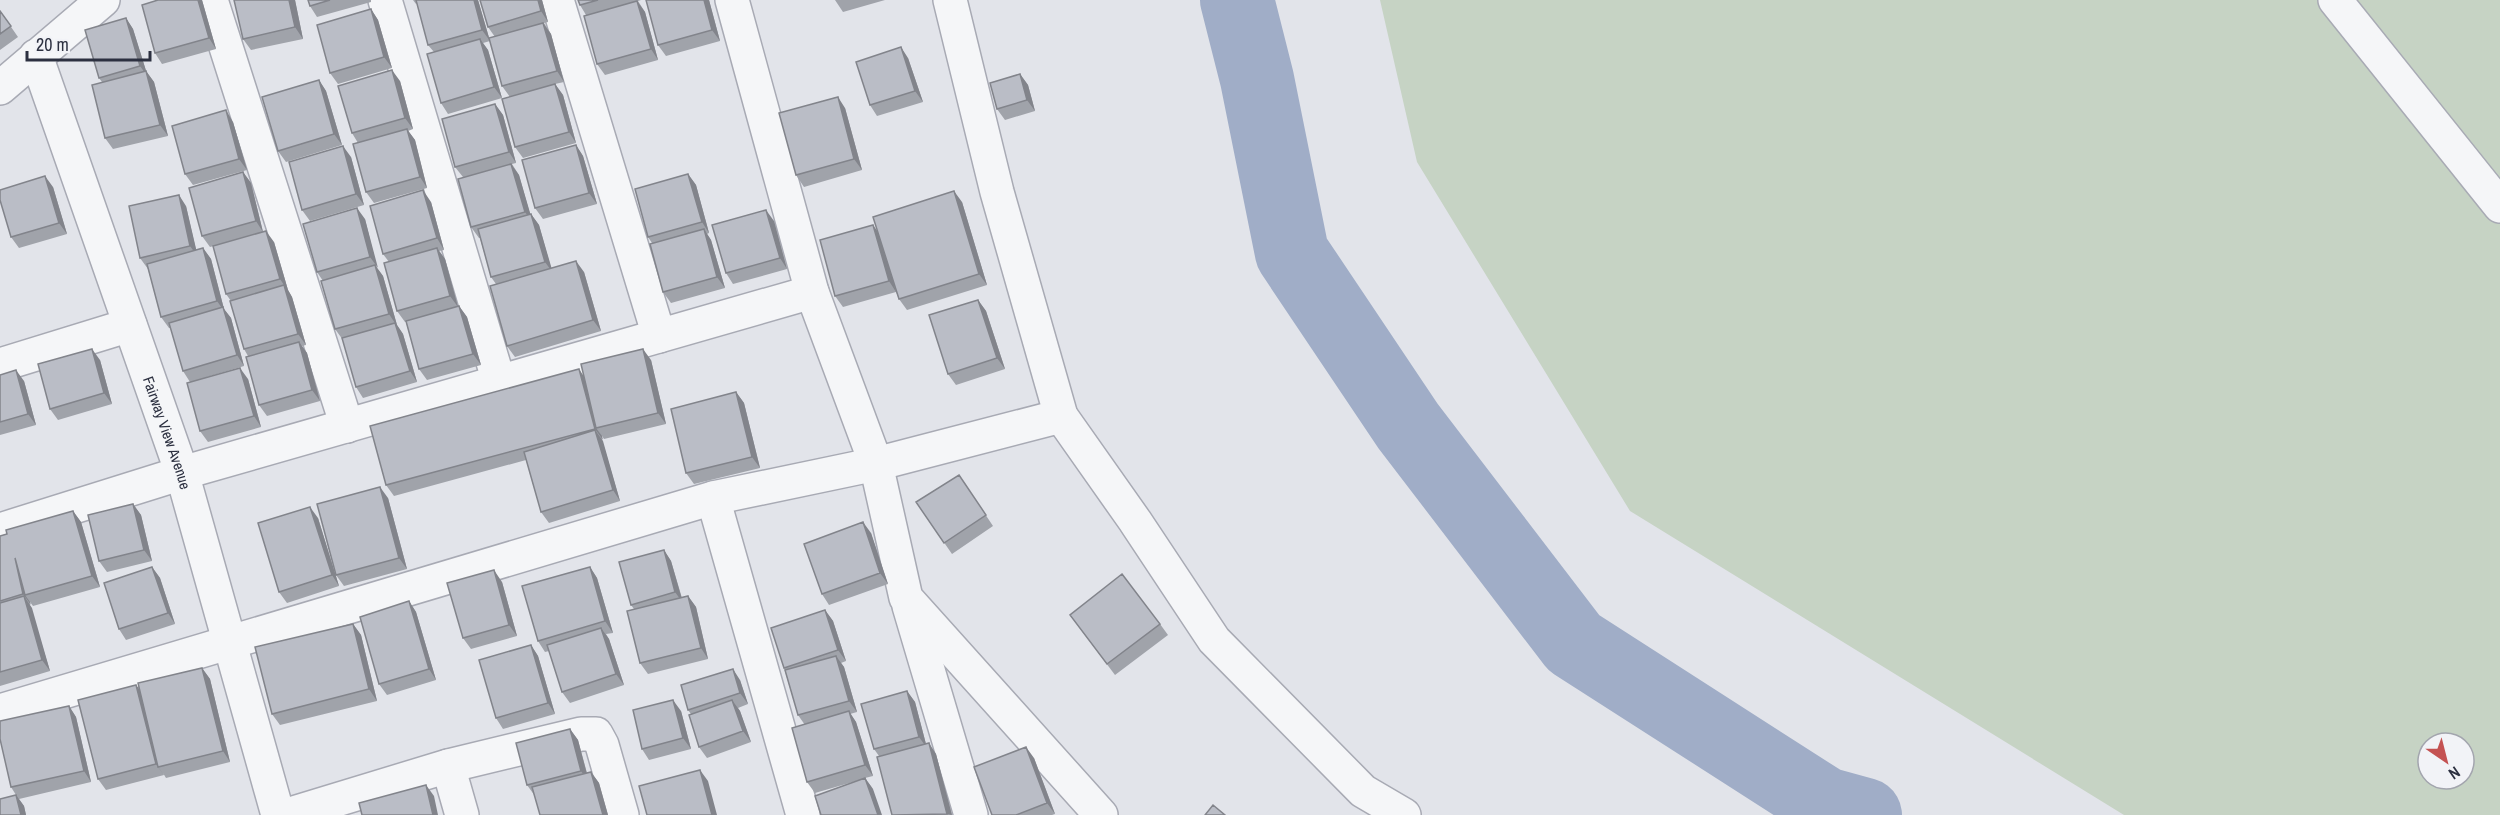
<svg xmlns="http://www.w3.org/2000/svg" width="2500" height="815" font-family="'Archivo Narrow',sans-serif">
  <rect width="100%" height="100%" fill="#e2e4ea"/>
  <path fill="#c6d3c4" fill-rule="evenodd" d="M1380,0H2500V815H2124L1630,511L1417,162ZM2428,743H2464V779H2428Z"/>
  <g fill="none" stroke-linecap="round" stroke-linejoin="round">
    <path stroke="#a0adc7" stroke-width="74" d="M1237,0L1257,79L1292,253L1408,426L1574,643L1825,804L1865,815"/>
    <g stroke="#a8aab4" stroke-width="36">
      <g id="minor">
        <path d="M211,0L347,426"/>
        <path d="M385,0L499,382"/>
        <path d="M557,0L659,336"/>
        <path d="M732,0L812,292L876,464L906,598L1101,815"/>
        <path d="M950,0L997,192L1061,416L1135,521L1214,640L1363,791L1404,815"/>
        <path d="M2335,0L2500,206"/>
        <path id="s1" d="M36,56L182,473L278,815"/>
        <path d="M0,88L103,0"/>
        <path d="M0,365L130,325"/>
        <path d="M713,498L803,815"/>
        <path d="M0,530L182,473L812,292"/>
        <path d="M909,606L971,815"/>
        <path d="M0,711L713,498L876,464L1061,416"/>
        <path d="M448,766L462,815"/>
        <path d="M287,815L448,766L581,734H596L602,745L622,815"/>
      </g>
    </g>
    <use href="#minor" stroke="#f5f6f8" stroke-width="33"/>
  </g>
  <path fill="#a0a3aa" d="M202,0L216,49L162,64L155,53Z
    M234,0H295L303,39L251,50L243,39Z
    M308,0H371V2L317,17L310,6Z
    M413,0H478L490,41L483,43L488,50L502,98L448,114L441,103L434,52L428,45L417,3L416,4Z
    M480,0H542L548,22L544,23L551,34L564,82L555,84L563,95L576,143L523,158L515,147L510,97L502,86L495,37L488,27Z
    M578,0H641L638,1L645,12L658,60L605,75L597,64L586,15L580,5Z
    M646,0H709L720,41L666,56L658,45Z
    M835,0H885L843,12Z
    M371,9L378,20L392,68L338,84L330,73Z
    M0,11L18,37L0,50Z
    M126,18L133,29L146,71L154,82L168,136L113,149L105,138L102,82L99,78Z
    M908,58L923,102L877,116L870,105Z
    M1020,74L1028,85L1035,111L1005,120L997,109Z
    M319,80L326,91L342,145L286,162L278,151Z
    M400,81L413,129L408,131L415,140L427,188L374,203L366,192L358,143L352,133Z
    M495,104L503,115L516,163L512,164L519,175L530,214H531L539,225L551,268L584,272L601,331L515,357L507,346L496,284L491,277L480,238H479L471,227L463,177L455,167Z
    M845,108L862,170L804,187L796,175Z
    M233,122L247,170L193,185L185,174Z
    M576,145L583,156L597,204L543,219L535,208Z
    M351,157L364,205L310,221L302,210Z
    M243,172L251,183L263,232L210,247L202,236Z
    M688,174L696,185L709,233L707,234L711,240L725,288L671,303L663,292L652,243L648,237Z
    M53,187L67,234L19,248L11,237Z
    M431,202L444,250L439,251L445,259L458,306H459L467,317L481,365L427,380L419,369L406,322H405L397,311L389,262L383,254Z
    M962,202L987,285L907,310L899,299L896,292L843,307L835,296L878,232Z
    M186,206L196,250L203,248L211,259L224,309L231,318L244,366L207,377L248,379L261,427L208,442L200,431L190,382L183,371L171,328H169L161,317L148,269L140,258Z
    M365,219L377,268L383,276L397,325L403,334L417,382L363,398L356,387L343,340L335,329L323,281L317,272Z
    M774,221L787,269L733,284L726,273Z
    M274,242L288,290L292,297L306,345L302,346L307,353L320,401L267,416L259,405L248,356L244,349L231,301L226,294Z
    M978,300L986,311L1005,369L956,385L948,374Z
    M100,360L112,404L58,420L50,409Z
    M651,360L666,424L604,439L602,436V440L620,501L549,523L541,512L526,460L394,496L386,485L583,375Z
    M0,375L24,381L36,425L0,435Z
    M736,392L744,403L760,468L694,484L686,473Z
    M959,475L993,526L952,554L916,502Z
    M388,498L407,569L344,586L336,575Z
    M133,504L141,515L152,561L107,572L99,561Z
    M73,511L81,522L100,587L33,606L30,602V606L50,671L0,686V536Z
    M318,518L339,586L287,603L279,592Z
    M871,533L888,584L829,605L822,594Z
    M664,550L671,561L682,598L688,596L696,607L708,659L648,674L640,663L634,609L631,605Z
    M152,567L160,578L175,624L126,640L119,629Z
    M590,567L597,578L613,633L606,634L609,639L624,685L570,703L562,692L549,651L545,652L538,641Z
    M502,582L517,636L471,649L463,638Z
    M409,601L416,612L436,680L387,695L379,684Z
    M825,610L833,621L846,661L841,663L844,667L857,712L850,714L856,722L873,776L865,778L873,789L863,779L815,793L807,782L805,725L798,715L784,668Z
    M1070,615L1160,624L1168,635L1115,675Z
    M353,624L361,635L377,701L280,725L272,714Z
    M531,645L538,656L555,714L503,729L496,718Z
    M202,668L210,679L230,762L166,778L163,773L164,775L106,790L98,779L136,685L140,690Z
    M740,680L748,704L738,708L740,711L751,742L707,758L699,747L691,714L688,710Z
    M907,691L915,702L926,744L936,754L952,815H892L879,756L874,749Z
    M69,706L76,717L91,782L19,799L24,806L26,815H0L16,795L11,787Z
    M681,711L691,749L649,760L642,749Z
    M570,729L578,740L587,773L591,772L599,783L608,815H540L535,796L527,785Z
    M1034,758L1055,814L1052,815H992Z"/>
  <path fill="#82848b" d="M198,0H202L216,49L209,38Z
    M289,0H295L303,39L295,27Z
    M474,0H478L490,41L482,30Z
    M538,0H542L548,22L541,11Z
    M704,0H709L720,41L712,30Z
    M637,1L645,12L658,60L651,49Z
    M371,9L378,20L392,68L384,57Z
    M126,18L133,29L148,77L140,66Z
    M543,23L551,34L564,82L557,71Z
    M480,39L488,50L502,98L494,87Z
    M901,47L908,58L923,102L915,91Z
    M392,70L400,81L413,129L405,118Z
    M146,71L154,82L168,136L160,125Z
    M1020,74L1028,85L1035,111L1027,100Z
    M319,80L326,91L342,145L334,134Z
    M555,84L563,95L576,143L569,132Z
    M838,97L845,108L862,170L854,159Z
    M495,104L503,115L516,163L509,152Z
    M226,110L233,122L247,170L239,159Z
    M407,129L415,140L427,188L420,177Z
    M576,145L583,156L597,204L589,193Z
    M343,146L351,157L364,205L356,194Z
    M511,164L519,175L533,223L525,212Z
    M243,172L251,183L263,232L256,221Z
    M688,174L696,185L709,233L702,222Z
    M45,176L53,187L67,234L59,223Z
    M423,190L431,202L444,250L437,238Z
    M954,191L962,202L987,285L979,274Z
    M179,195L186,206L198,257L190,246Z
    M357,208L365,219L378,268L370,257Z
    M766,210L774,221L787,269L780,258Z
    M531,214L539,225L553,273L545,262Z
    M873,225L881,236L896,292L889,281Z
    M704,229L711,240L725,288L717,277Z
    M266,231L274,242L288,290L292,297L306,345L298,334L284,285L280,279Z
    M203,248L211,259L224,309L231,318L244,366L237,355L224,311L217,301Z
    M437,248L445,259L458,307L450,296Z
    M576,261L584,272L601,331L593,320Z
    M375,265L383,276L397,325L403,334L417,382L410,371L395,323L389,314Z
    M978,300L986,311L1005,369L997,358Z
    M459,306L467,317L481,365L473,354Z
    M299,342L307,353L320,401L312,390Z
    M92,349L100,360L112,404L104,393Z
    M643,349L651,360L666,424L658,413Z
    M240,368L248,379L261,427L254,416Z
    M579,369L587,381L596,428L602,436L603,440L595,429Z
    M16,370L24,381L36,425L28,414Z
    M736,392L744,403L760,468L752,457Z
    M595,430L603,441L620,501L613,490Z
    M380,487L388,498L407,569L399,558Z
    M133,504L141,515L152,561L144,550Z
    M310,507L318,518L339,586L332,575Z
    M73,511L81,522L100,587L92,576Z
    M863,522L871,533L888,584L880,573Z
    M664,550L671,561L683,603L675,592Z
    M15,558L25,595L30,602L31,605L23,594Z
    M152,567L160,578L175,624L168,613Z
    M590,567L597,578L613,633L605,621Z
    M494,570L502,582L517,636L509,625Z
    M24,596L32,608L50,671L42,660Z
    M688,596L696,607L708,659L701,648Z
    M409,601L416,612L436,680L429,669Z
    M825,610L833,621L846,661L838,650Z
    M353,624L361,635L377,701L369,689Z
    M601,628L609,639L624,685L616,674Z
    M531,645L538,656L555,714L548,703Z
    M836,656L844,667L857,712L849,701Z
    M202,668L210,679L230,762L223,751Z
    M733,669L740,680L748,704L740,693Z
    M136,685L144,696L158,767L164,775L156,764Z
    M907,691L915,702L927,748L919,737Z
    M673,700L681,711L691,749L683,738Z
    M732,700L740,711L751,742L743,731Z
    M69,706L76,717L91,782L84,771Z
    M849,711L856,722L873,776L865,765Z
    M570,729L578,740L589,782L581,771Z
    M929,743L936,754L952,815L947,814Z
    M1026,747L1034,758L1055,814L1047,803Z
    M700,770L708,781L717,815H712Z
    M591,772L599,783L608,815H603Z
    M865,778L873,789L882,815H878Z
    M426,785L434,796L438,815H433Z
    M16,795L24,806L26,815H21Z"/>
  <path fill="#babdc6" stroke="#82848b" stroke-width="1.5" d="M158,0H198L209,38L155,53L142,5Z
    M234,0H289L295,27L243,39Z
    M308,0H330L310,6Z
    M416,0H474L482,30L428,45Z
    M480,0H538L541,11L488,27Z
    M578,0H598L580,5Z
    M646,0H704L712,30L658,45Z
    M637,1L651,49L597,64L584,16Z
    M371,9L384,57L330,73L317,25Z
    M0,11L11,26L0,34Z
    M126,18L140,66L99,78L85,30Z
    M543,23L557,71L502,86L489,38Z
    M480,39L494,87L441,103L427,54Z
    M901,47L915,91L870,105L856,62Z
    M392,70L405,118L352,133L338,86Z
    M146,71L160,125L105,138L92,85Z
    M1020,74L1027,100L997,109L990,83Z
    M319,80L334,134L278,151L262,97Z
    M555,84L569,132L515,147L502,99Z
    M838,97L854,159L796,175L779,113Z
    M495,104L509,152L455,167L442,119Z
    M226,110L239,159L185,174L172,126Z
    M407,129L420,177L366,192L353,144Z
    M576,145L589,193L535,208L522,160Z
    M343,146L356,194L302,210L289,162Z
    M511,164L525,212L471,227L458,179Z
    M243,172L256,221L202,236L189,188Z
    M688,174L702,222L648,237L635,189Z
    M45,176L59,223L11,237L0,200V190Z
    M423,190L437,238L383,254L370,206Z
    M954,191L979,274L899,299L873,217Z
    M179,195L190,246L140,258L129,206Z
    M357,208L370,257L317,272L303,224Z
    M766,210L780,258L726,273L712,225Z
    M531,214L545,262L491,277L478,229Z
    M873,225L889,281L835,296L820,240Z
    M704,229L717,277L663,292L650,244Z
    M266,231L280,279L226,294L213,246Z
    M203,248L217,301L161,317L147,264Z
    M437,248L450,296L397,311L384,263Z
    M576,261L593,320L507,346L490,286Z
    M375,265L389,314L335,329L321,281Z
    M284,285L298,334L244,349L230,301Z
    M978,300L997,358L948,374L929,315Z
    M459,306L473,354L419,369L406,321Z
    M223,307L237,355L183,371L169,323Z
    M395,323L410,371L356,387L342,338Z
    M299,342L312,390L259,405L246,357Z
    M92,349L104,393L50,409L38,364Z
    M643,349L658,413L596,428L581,364Z
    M240,368L254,416L200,431L187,383Z
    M579,369L595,429L386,485L370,426Z
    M16,370L28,414L0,422V375Z
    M736,392L752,457L686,473L671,409Z
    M595,430L613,490L541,512L524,452Z
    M959,475L986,515L944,543L916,502Z
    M380,487L399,558L336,575L317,504Z
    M133,504L144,550L99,561L88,515Z
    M310,507L332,575L279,592L258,523Z
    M73,511L92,576L25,595L15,558L23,594L0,601V536L7,534L6,530Z
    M863,522L880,573L822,594L804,544Z
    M664,550L675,592L631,605L619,562Z
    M152,567L168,613L119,629L104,583Z
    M590,567L605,621L538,641L522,586Z
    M494,570L509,625L463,638L447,583Z
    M1122,574L1160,624L1107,664L1070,615Z
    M24,596L42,660L0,672V603Z
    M688,596L701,648L640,663L627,611Z
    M409,601L429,669L379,684L360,617Z
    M825,610L838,650L784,668L771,628Z
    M353,624L369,689L272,714L255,647Z
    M601,628L616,674L562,692L547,645Z
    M531,645L548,703L496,718L479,660Z
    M836,656L849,701L798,715L785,670Z
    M202,668L223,751L158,767L138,683Z
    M733,669L740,693L688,710L681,685Z
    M136,685L156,764L98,779L78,700Z
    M907,691L919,737L874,749L861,704Z
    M673,700L683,738L642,749L633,710Z
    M732,700L743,731L699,747L689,715Z
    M69,706L84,771L11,787L0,739V721Z
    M849,711L865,765L807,782L792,728Z
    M570,729L581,771L527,785L516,743Z
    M929,743L947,814L892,815L877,757Z
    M1026,747L1047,803L1016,815H992L974,767Z
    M700,770L712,815H647L639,786Z
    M591,772L603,815H540L532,787Z
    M865,778L878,815H821L815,796Z
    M426,785L433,815H362L359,803Z
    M16,795L21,815H0V799Z
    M1213,805L1225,815H1205Z"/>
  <g text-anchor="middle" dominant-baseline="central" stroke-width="4.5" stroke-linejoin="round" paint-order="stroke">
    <g font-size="15" fill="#2c3040" stroke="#f2f3f7">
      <text stroke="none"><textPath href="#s1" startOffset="399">Fairway View Avenue</textPath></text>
    </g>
  </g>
  <g transform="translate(2446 761) rotate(145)"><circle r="28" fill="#f2f3f7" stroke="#a3a5ae" stroke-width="1.5"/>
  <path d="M0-4.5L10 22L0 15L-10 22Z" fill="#c45252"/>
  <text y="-9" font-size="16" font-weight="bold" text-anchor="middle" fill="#2c3040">N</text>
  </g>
  <path d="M27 51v9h123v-9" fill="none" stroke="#2c3040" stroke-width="3"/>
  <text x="36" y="51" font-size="18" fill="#2c3040" stroke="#f2f3f7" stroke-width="4.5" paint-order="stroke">20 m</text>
</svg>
